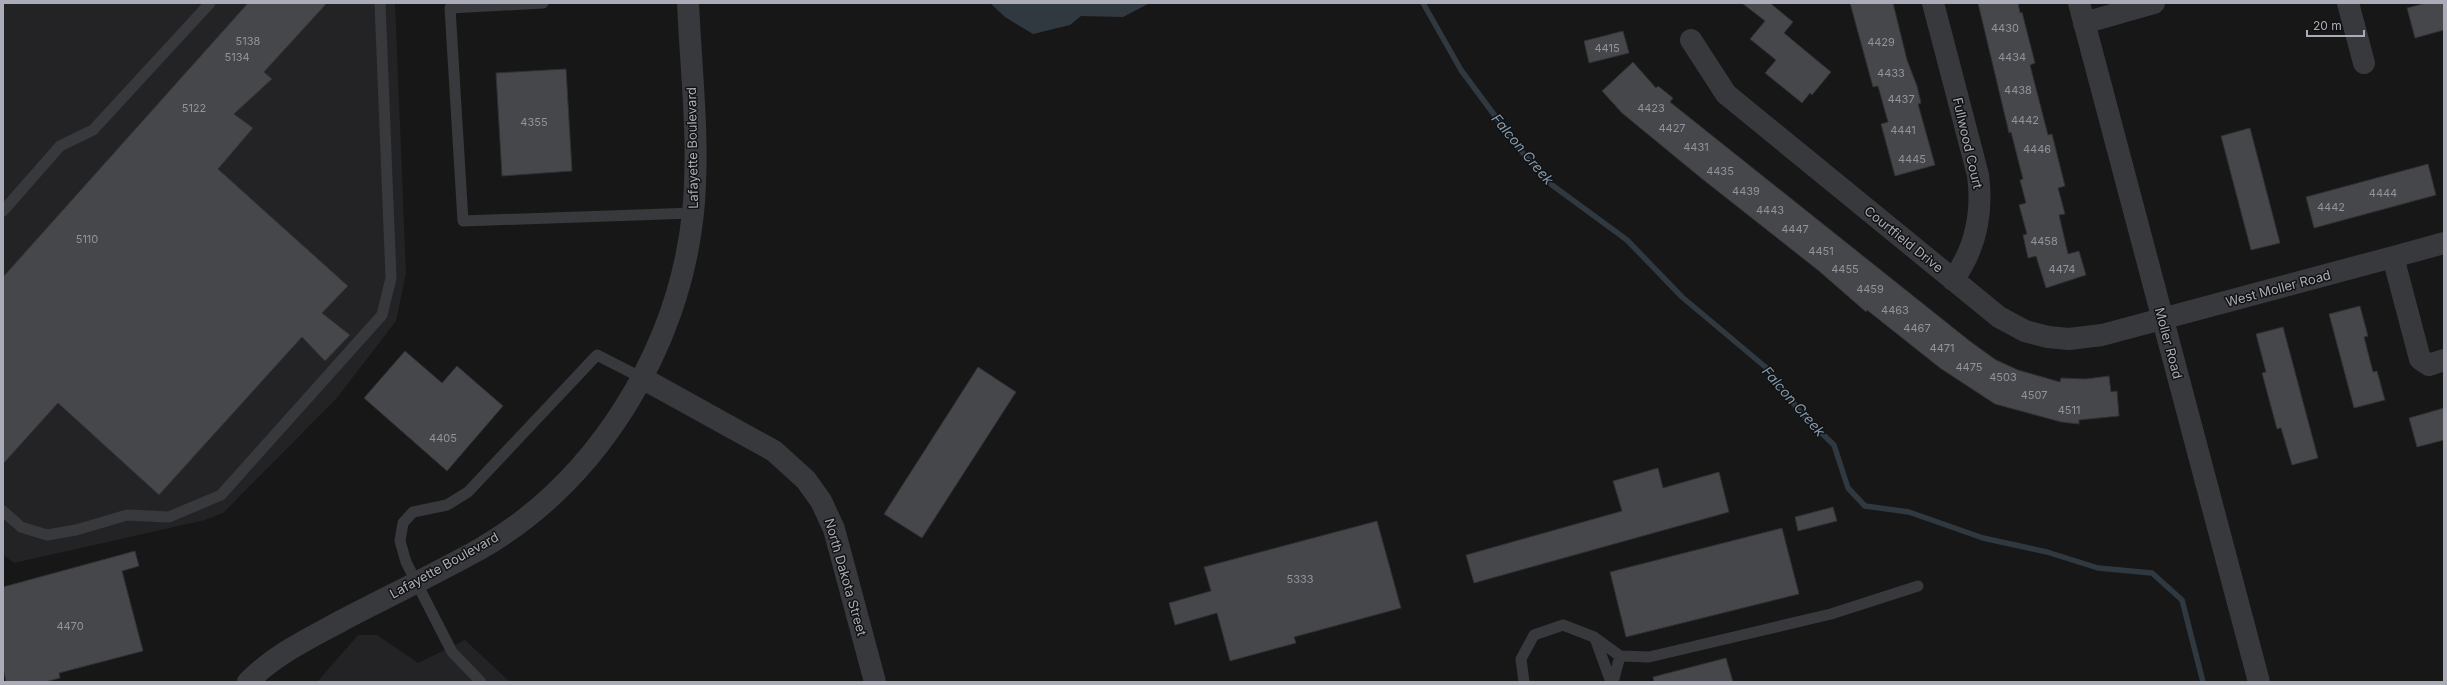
<svg xmlns="http://www.w3.org/2000/svg" width="2447" height="685" font-family="Inter,sans-serif">
  <rect width="100%" height="100%" fill="#171718"/>
  <path fill="#232325" d="M3,3H395L406,273L396,321L336,399L223,513L205,520L14,563L3,555Z
    M358,635H377L418,663L465,640L510,682H317Z"/>
  <path fill="#313940" d="M990,3H1150L1123,17L1081,16L1070,25L1033,34L1005,17Z"/>
  <g fill="none" stroke-linecap="round" stroke-linejoin="round">
    <path stroke="#313940" stroke-width="5.5" d="M1423,3L1461,70L1521,151L1552,185L1627,240L1682,297L1769,370L1800,412L1834,445L1848,488L1865,506L1909,512L1983,538L2047,552L2098,568L2152,573L2182,600L2203,682"/>
  </g>
  <path fill="#46474b" stroke="#313134" d="M248,3H327L264,72L272,79L234,114L253,128L218,169L348,286L322,313L350,335L325,361L302,337L159,495L58,403L3,464V277Z
    M1742,3H1770L1793,22L1784,33L1831,72L1812,95L1810,93L1802,103L1765,73L1776,60L1750,39L1765,21Z
    M1850,3H1893L1907,60L1917,86L1921,103L1918,104L1935,165L1895,176L1881,124L1888,122L1878,86L1873,87Z
    M1978,3H2018L2020,13L2022,12L2035,63L2030,65L2048,135L2052,134L2065,186L2058,188L2065,214L2059,215L2068,254L2079,251L2086,275L2046,288L2036,256L2028,258L2023,235L2027,234L2019,205L2026,203L2020,180L2023,179L2011,132L2009,133L2005,116Z
    M2426,3H2444V30L2415,38L2407,8Z
    M1623,31L1629,53L1589,63L1584,41Z
    M1633,62L1656,88L1658,86L1673,98L1670,102L1971,342L1996,360L2018,370L2060,382L2061,378L2086,379L2109,376L2111,392L2117,391L2119,416L2079,420V424L2061,422L1995,404L1940,368L1867,310L1866,312L1819,271L1701,178L1622,113L1602,91Z
    M566,69L572,171L502,176L496,73Z
    M2250,128L2280,243L2251,250L2221,136Z
    M2428,164L2436,195L2314,228L2306,197Z
    M2360,306L2368,336L2364,337L2373,372L2377,371L2385,400L2354,408L2329,314Z
    M2283,327L2318,458L2292,465L2281,428L2277,429L2262,373L2266,372L2256,334Z
    M405,351L442,383L457,366L503,406L447,471L364,398Z
    M978,367L1016,392L922,538L884,514Z
    M2444,408V440L2417,447L2409,418Z
    M1658,468L1663,488L1719,472L1729,512L1474,583L1466,555L1622,511L1613,481Z
    M1833,507L1837,521L1798,531L1795,517Z
    M1377,521L1401,608L1294,637L1296,643L1230,661L1217,613L1175,625L1169,603L1211,591L1204,567Z
    M1782,528L1799,594L1626,637L1610,572Z
    M135,551L139,566L122,571L143,651L59,673L60,678L45,682H6L3,669V587Z
    M1726,658L1733,682H1654L1653,677Z"/>
  <g fill="none" stroke-linecap="round" stroke-linejoin="round">
    <path stroke="#38393d" stroke-width="11" d="M543,3L450,8L463,221L693,213
      M3,211L60,146L93,130L210,3
      M3,511L21,527L47,535L76,530L127,515L169,517L221,495L382,315L391,278L380,3
      M1595,638L1611,682
      M481,682L452,652L406,562L400,541L403,523L413,512L447,505L468,492L597,355L642,378
      M1524,682L1521,659L1534,635L1563,625L1594,637L1620,656L1649,657L1831,614L1918,586
      M1613,682L1620,656"/>
    <path stroke="#38393d" stroke-width="22" d="M1933,3L1978,175C1983,213 1976,248 1953,280
      M2348,3L2364,63
      M2084,23L2154,3
      M1691,40L1726,94L1999,317L2025,331L2048,337L2069,339L2102,335L2393,257
      M2444,243L2393,257L2420,359L2429,365L2444,360
      M642,378L774,451L806,480L821,501L834,529L875,682
      M248,682C274,655 308,639 341,621C387,597 435,574 480,549C598,481 679,348 693,213C700,144 691,72 688,3"/>
    <path stroke="#38393d" stroke-width="22" d="M2079,3L2259,682"/>
  </g>
  <g text-anchor="middle" dominant-baseline="central" stroke-width="3" stroke-linejoin="round" paint-order="stroke">
    <g font-size="11" fill="#91949c">
      <text x="2005" y="28">4430</text>
      <text x="248" y="41">5138</text>
      <text x="1881" y="42">4429</text>
      <text x="1607" y="48">4415</text>
      <text x="237" y="57">5134</text>
      <text x="2012" y="57">4434</text>
      <text x="1891" y="73">4433</text>
      <text x="2018" y="90">4438</text>
      <text x="1901" y="99">4437</text>
      <text x="194" y="108">5122</text>
      <text x="1651" y="108">4423</text>
      <text x="2025" y="120">4442</text>
      <text x="534" y="122">4355</text>
      <text x="1672" y="128">4427</text>
      <text x="1903" y="130">4441</text>
      <text x="1696" y="147">4431</text>
      <text x="2037" y="149">4446</text>
      <text x="1912" y="159">4445</text>
      <text x="1720" y="171">4435</text>
      <text x="1746" y="191">4439</text>
      <text x="2383" y="193">4444</text>
      <text x="2331" y="207">4442</text>
      <text x="1770" y="210">4443</text>
      <text x="1795" y="229">4447</text>
      <text x="87" y="239">5110</text>
      <text x="2044" y="241">4458</text>
      <text x="1821" y="251">4451</text>
      <text x="1845" y="269">4455</text>
      <text x="2062" y="269">4474</text>
      <text x="1870" y="289">4459</text>
      <text x="1895" y="310">4463</text>
      <text x="1917" y="328">4467</text>
      <text x="1942" y="348">4471</text>
      <text x="1969" y="367">4475</text>
      <text x="2003" y="377">4503</text>
      <text x="2034" y="395">4507</text>
      <text x="2069" y="410">4511</text>
      <text x="443" y="438">4405</text>
      <text x="1300" y="579">5333</text>
      <text x="70" y="626">4470</text>
    </g>
    <g font-size="13" fill="#aaadb7" stroke="#121213">
      <text transform="translate(1968 143) rotate(77)">Fullwood Court</text>
      <text transform="translate(692 148) rotate(-91)">Lafayette Boulevard</text>
      <text transform="translate(1904 239) rotate(39)">Courtfield Drive</text>
      <text transform="translate(2278 288) rotate(-15)">West Moller Road</text>
      <text transform="translate(2169 343) rotate(75)">Moller Road</text>
      <text transform="translate(444 565) rotate(-29)">Lafayette Boulevard</text>
      <text transform="translate(846 577) rotate(74)">North Dakota Street</text>
    </g>
    <g font-size="14" font-style="italic" fill="#8499af" stroke="#121213">
      <text transform="translate(1523 149) rotate(50)">Falcon Creek</text>
      <text transform="translate(1794 401) rotate(49)">Falcon Creek</text>
    </g>
  </g>
  <rect width="2447" height="685" fill="none" stroke="#aaadb7" stroke-width="8"/>
  <path d="M2307 30v6h57v-6" fill="none" stroke="#aaadb7" stroke-width="2"/>
  <text x="2313" y="30" font-size="12" fill="#aaadb7" stroke="#121213" stroke-width="3" paint-order="stroke">20 m</text>
</svg>
